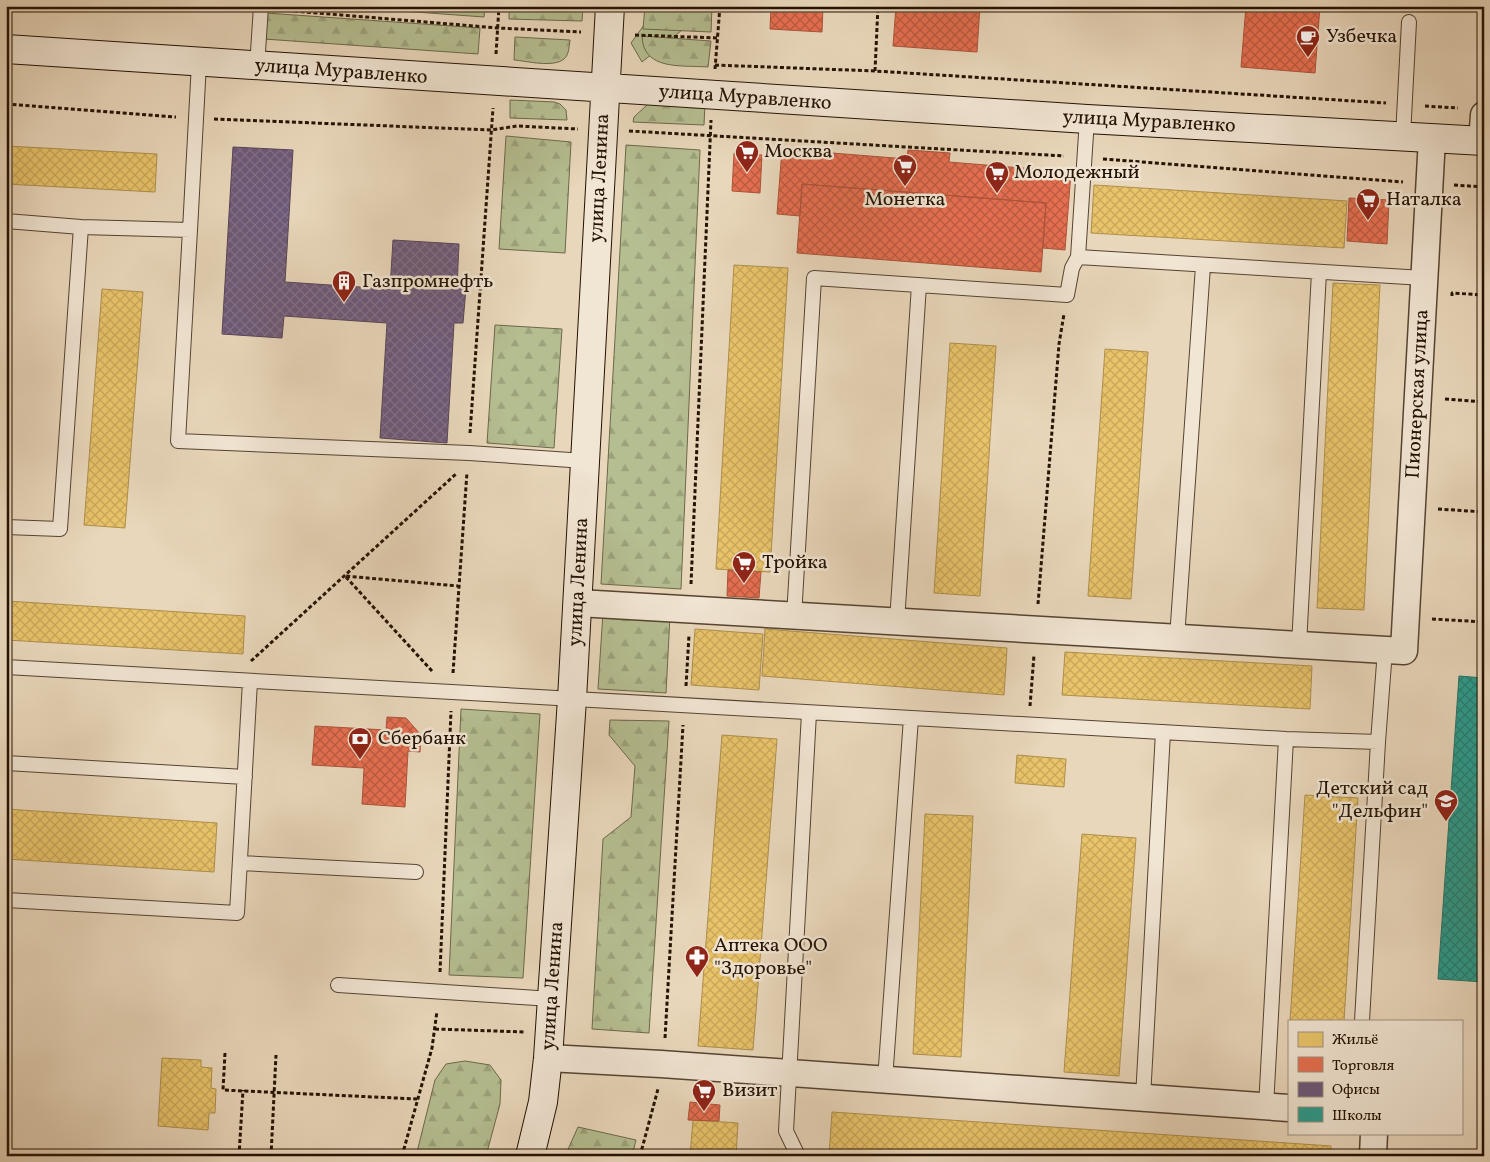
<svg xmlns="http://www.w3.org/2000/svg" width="1490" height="1162" font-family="Vollkorn,serif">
  <defs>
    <pattern id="forest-firs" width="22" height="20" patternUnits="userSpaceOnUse" patternTransform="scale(1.25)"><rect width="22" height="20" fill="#b5be91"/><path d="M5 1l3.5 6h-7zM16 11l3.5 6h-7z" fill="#9ca27b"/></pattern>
    <pattern id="homes-cross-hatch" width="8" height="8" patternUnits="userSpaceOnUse" patternTransform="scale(1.25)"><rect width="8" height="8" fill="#e9c46a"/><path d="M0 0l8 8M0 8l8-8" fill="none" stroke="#c8a75a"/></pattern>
    <pattern id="shops-cross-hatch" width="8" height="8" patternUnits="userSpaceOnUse" patternTransform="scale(1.25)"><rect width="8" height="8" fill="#e76f51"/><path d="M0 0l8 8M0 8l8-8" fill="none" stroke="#bb5a41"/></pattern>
    <pattern id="offices-cross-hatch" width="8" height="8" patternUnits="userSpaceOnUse" patternTransform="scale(1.25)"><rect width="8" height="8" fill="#6d597a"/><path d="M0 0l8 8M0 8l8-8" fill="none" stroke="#817188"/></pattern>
    <pattern id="schools-cross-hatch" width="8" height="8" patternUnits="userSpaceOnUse" patternTransform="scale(1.25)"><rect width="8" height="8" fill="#2a9d8f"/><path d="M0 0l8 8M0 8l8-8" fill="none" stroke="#247f73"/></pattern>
  </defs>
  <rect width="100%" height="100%" fill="#e9d7bb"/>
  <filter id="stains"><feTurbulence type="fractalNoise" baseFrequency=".004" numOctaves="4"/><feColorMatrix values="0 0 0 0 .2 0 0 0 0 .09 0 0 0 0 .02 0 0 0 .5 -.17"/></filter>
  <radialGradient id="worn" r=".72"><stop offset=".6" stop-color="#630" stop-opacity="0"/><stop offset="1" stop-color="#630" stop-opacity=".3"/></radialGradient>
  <path fill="#b5be91" stroke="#6c684a" d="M332,6H485L484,17Z
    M658,6H712L642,62L631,43Z"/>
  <path fill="url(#forest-firs)" stroke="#6c684a" d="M509,6H583L582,21L509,19Z
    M645,6H712L711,32L643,29Z
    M266,13L480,28L478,54L264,39Z
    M642,36L711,41L708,67C682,65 643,71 642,36Z
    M515,37L570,40C569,47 569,55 564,59C553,68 527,61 514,60Z
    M510,100L554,102L560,104L566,110L567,120L510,118Z
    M648,104H705L704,125L633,122L634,117Z
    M506,136L571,142L565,253L499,249Z
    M626,145L700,150L681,589L601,584Z
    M495,325L562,329L554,448L487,443Z
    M603,612L670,616L666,693L598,689Z
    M461,709L540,714L523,978L449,975Z
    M610,720L669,721L649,1033L592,1029L603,839L631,817L635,766L609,735Z
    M465,1061L490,1065L501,1080L500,1104L486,1156H416L435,1080L446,1064Z
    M578,1127L636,1140L632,1156H565Z"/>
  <path fill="url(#homes-cross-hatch)" stroke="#ae8f4b" d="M6,146L157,154L155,192L6,184Z
    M1094,185L1347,201L1344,248L1091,233Z
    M734,265L788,268L770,572L716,569Z
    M1333,283L1380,285L1364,610L1317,608Z
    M102,289L143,292L125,528L84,525Z
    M950,343L996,346L980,596L934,593Z
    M1105,349L1148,352L1131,599L1088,596Z
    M6,601L245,616L243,654L6,640Z
    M695,629L763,634L759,690L691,685Z
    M765,629L1007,648L1004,695L762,676Z
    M1065,652L1312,666L1310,709L1062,695Z
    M722,735L777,739L753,1050L698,1046Z
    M1017,755L1066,759L1064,787L1015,783Z
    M1305,795L1358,798L1344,1021H1290Z
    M6,809L217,823L214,872L6,859Z
    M925,814L973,816L961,1057L913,1054Z
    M1082,834L1136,838L1119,1076L1064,1072Z
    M162,1058L201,1060V1067L212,1068L211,1088L216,1089L215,1113H209L208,1130L158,1126Z
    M832,1112L1331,1146V1156H829Z
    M693,1120L738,1123L736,1156H690Z"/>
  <path fill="url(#shops-cross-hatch)" stroke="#ac533a" d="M771,6H823L822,32L770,29Z
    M896,6H980L977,52L893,46Z
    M1246,6H1320L1315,73L1241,67Z
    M782,149L907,159L908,150L950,153L949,162L1071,172L1065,250L1043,248L1046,203L802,184L800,216L777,214Z
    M734,153L762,155L760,193L732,191Z
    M802,184L1046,203L1041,272L797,253Z
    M1349,198L1389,200L1387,244L1347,241Z
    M728,570L761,572L759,598L727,596Z
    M387,717L406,718L421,735L420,752L408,751L405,807L362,804L364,768L312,765L315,726L386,730Z
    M690,1102L720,1105L719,1121L688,1120Z"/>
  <path fill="url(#offices-cross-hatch)" stroke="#574456" d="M233,147L293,150L285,282L390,289L393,240L459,244L457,287L466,288L463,323H454L447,443L380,438L387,323L284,316L282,338L222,334Z"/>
  <path fill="url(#schools-cross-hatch)" stroke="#287365" d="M1459,676L1484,678V982L1438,979Z"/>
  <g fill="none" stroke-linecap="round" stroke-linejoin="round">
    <g stroke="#554331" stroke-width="16">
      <path id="lane" d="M257,67L261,6
        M1403,136L1409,22
        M6,221L81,227L190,230L199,63
        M190,230L178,441L469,453L585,461
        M1078,257L1087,119
        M6,527L60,529L81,227
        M794,617L814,278L1067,295L1072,268L1078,257L1424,278
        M897,622L919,285
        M1177,638L1203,266
        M1299,645L1319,272
        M6,667L1286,739L1378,742L1385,650H1380
        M6,763L245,777
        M240,863L416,872
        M6,900L237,913L250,681
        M338,985L552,999
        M1362,1021L1378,742
        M885,1080L911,718
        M1143,1098L1163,732
        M1266,1107L1286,739
        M798,1156L786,1131L809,713"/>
    </g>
    <g stroke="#554331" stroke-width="29">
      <path id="street" d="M1482,141L1484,115
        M578,603L1404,651L1432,138
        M548,1058L661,1064L1289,1108
        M1373,1156L1374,1133"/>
    </g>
    <g stroke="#241203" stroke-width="30">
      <path id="secondary" d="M6,49L1087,119L1484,141
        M530,1156L543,1102L548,1058L572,699L610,6"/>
    </g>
    <path stroke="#241203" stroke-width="3" stroke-dasharray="4 2.5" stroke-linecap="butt" d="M210,6L242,7
      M281,10L498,28L581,32
      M635,35L718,38
      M496,54L499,6
      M715,65L875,71L1386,103
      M715,69L720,6
      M875,71L878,6
      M6,104L176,117
      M1425,106L1458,108
      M214,119L491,130L517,126L578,129
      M629,131L1064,156
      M1103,159L1403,182
      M1454,185L1484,187
      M1452,296V293L1484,295
      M1445,399L1484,402
      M470,433L493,108
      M1438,509L1484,512
      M691,584L711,120
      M1038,604L1059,344L1064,314
      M1432,619L1484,622
      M251,661L457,473
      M432,671L345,576L458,586
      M453,673L467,472
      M686,686L689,635
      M1030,706L1034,655
      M440,972L451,711
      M435,1029L525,1032
      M665,1038L683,725
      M225,1053L223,1090L417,1099
      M239,1156L243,1090
      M271,1156L276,1055
      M402,1156L432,1048L437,1011
      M640,1156L658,1089"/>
    <use href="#lane" stroke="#f1e5d3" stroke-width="14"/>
    <use href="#street" stroke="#f1e5d3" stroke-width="26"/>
    <use href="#secondary" stroke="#f1e5d3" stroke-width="28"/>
  </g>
  <defs>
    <g id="cafe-pin" transform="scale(1.25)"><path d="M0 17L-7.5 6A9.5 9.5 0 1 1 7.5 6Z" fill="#8f2418" stroke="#f1e5d3"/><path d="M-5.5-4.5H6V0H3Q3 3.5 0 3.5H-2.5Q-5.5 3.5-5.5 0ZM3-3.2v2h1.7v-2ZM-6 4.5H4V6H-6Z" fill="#fff"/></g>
    <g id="supermarket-pin" transform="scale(1.25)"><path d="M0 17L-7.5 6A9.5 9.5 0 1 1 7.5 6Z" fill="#8f2418" stroke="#f1e5d3"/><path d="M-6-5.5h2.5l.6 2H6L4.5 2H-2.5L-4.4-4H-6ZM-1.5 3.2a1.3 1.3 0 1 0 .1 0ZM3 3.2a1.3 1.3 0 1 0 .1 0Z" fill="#fff"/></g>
    <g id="building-pin" transform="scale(1.25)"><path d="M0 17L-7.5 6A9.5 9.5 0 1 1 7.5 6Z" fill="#8f2418" stroke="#f1e5d3"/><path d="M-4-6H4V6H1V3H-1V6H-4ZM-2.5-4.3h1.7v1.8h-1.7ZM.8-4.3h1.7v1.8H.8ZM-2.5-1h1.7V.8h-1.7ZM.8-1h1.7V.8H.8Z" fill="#fff"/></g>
    <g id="bank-pin" transform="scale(1.25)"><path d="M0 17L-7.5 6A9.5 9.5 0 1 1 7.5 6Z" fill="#8f2418" stroke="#f1e5d3"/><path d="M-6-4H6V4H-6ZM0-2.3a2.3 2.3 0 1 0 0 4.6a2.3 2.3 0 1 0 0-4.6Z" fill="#fff"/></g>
    <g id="school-pin" transform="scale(1.25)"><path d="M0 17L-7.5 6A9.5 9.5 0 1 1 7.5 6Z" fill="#8f2418" stroke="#f1e5d3"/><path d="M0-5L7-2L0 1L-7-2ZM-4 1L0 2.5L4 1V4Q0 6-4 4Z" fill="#fff"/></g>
    <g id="pharmacy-pin" transform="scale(1.25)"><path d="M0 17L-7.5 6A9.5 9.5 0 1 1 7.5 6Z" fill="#8f2418" stroke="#f1e5d3"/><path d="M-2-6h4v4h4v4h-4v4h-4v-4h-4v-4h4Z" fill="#fff"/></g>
  </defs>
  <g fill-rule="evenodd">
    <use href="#cafe-pin" x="1308" y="37"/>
    <use href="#supermarket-pin" x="747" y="152"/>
    <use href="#supermarket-pin" x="905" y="166"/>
    <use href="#supermarket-pin" x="997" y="173"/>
    <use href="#supermarket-pin" x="1368" y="200"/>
    <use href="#building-pin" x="344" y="282"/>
    <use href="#supermarket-pin" x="744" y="563"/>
    <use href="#bank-pin" x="360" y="739"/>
    <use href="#school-pin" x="1446" y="801"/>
    <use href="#pharmacy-pin" x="697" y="957"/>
    <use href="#supermarket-pin" x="704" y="1091"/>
  </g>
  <g text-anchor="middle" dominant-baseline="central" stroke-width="5" stroke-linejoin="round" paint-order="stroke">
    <g font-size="20" fill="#241203" stroke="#f1e5d3" text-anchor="start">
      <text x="1326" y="37">Узбечка</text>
      <text x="764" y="152">Москва</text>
      <text x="1014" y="173">Молодежный</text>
      <text x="905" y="200" text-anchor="middle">Монетка</text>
      <text x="1386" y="200">Наталка</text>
      <text x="362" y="282">Газпромнефть</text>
      <text x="762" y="563">Тройка</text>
      <text x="378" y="739">Сбербанк</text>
      <text x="1428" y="789" text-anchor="end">Детский сад<tspan x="1428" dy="23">"Дельфин"</tspan></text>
      <text x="714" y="946">Аптека ООО<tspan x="714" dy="23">"Здоровье"</tspan></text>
      <text x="722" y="1091">Визит</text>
    </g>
    <g font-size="20" fill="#241203" stroke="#f1e5d3">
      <text transform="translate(341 72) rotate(4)">улица Муравленко</text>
      <text transform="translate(745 98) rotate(4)">улица Муравленко</text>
      <text transform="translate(1149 122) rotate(3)">улица Муравленко</text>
      <text transform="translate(600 178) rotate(-87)">улица Ленина</text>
      <text transform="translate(1418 394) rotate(-87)">Пионерская улица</text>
      <text transform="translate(579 582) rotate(-87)">улица Ленина</text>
      <text transform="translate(553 986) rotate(-86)">улица Ленина</text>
    </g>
  </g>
  <rect width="1490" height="1162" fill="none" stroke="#e9d7bb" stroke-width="25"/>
  <rect x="8" y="8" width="1475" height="1147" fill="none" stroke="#241203" stroke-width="2.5"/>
  <rect x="12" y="12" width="1465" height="1137" fill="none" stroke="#241203"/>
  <rect x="1288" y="1020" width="175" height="115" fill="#f1e5d3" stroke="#9f9180"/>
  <rect x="1298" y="1032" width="25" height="15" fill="#e9c46a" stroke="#9f9180"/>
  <text x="1332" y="1044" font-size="15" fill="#241203">Жильё</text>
  <rect x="1298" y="1057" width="25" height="15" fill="#e76f51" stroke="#9f9180"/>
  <text x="1332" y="1070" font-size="15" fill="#241203">Торговля</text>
  <rect x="1298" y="1082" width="25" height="15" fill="#6d597a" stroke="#9f9180"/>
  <text x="1332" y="1094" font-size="15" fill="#241203">Офисы</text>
  <rect x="1298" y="1107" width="25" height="15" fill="#2a9d8f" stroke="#9f9180"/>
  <text x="1332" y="1120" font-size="15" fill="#241203">Школы</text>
  <rect width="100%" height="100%" filter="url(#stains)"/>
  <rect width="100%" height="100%" fill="url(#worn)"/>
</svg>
